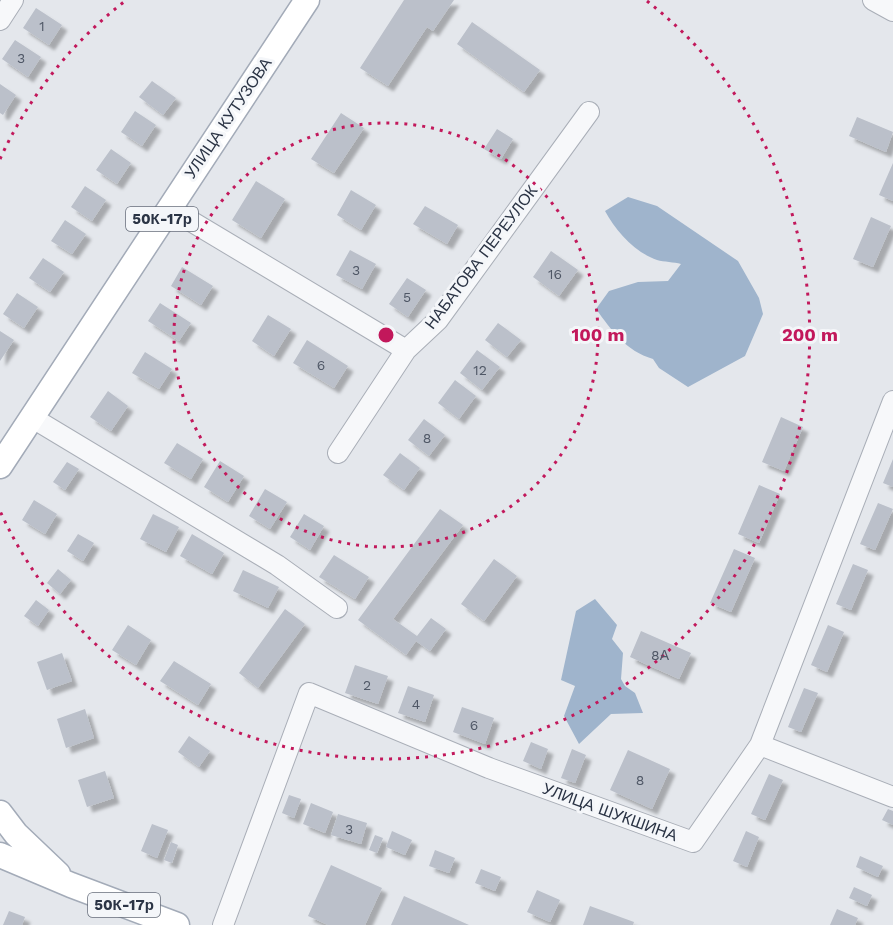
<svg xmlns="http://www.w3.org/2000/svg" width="893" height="925" font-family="'Work Sans',sans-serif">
  <defs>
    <filter id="shadow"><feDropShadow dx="5.5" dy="5.5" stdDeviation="1.5" flood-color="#0004"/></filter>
  </defs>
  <rect width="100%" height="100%" fill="#e4e7ec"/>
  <path fill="#9fb4cc" d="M628,197L657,206L738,261L759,298L763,314L745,356L688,387L659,368L653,359C626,351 612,331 596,309L609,291L638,282L668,281L681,264C674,262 664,262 657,260C634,252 616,231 605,211Z
    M595,599L617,625L612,639L623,653L621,679L625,686L635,693L643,713L611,714L579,744L564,716L575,686L561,680L576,611Z"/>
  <path fill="#bbc0ca" filter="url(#shadow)" d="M404,0H454L433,31L427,27L388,86L360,68Z
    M36,8L62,25L49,45L23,28Z
    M472,22L540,70L524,92L457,44Z
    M15,40L41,57L28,77L2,59Z
    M152,81L176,98L163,115L139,97Z
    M0,84L16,95L3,115L0,113Z
    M135,111L156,125L142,146L121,132Z
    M341,113L364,128L334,173L311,159Z
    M857,117L893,132L886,152L849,136Z
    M497,129L513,139L501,159L484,149Z
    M111,149L131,163L117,184L96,170Z
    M893,163V201L879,195Z
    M256,181L285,199L261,238L232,220Z
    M85,186L106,200L92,221L71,207Z
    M351,190L376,205L361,230L337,215Z
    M425,206L458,225L447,244L413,224Z
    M871,217L891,226L873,267L853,259Z
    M65,220L86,234L72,254L51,241Z
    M350,250L376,264L362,289L336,275Z
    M551,251L578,270L559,296L533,277Z
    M43,258L64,272L50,292L29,278Z
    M182,267L213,286L201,305L171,286Z
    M407,278L426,290L408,317L389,304Z
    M17,293L38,307L24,328L3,314Z
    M160,303L191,323L179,341L148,321Z
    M268,315L291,329L274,356L252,341Z
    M498,323L521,340L507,357L485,340Z
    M0,331L14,340L0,361Z
    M307,340L348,366L334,388L293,363Z
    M477,350L500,367L482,390L460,373Z
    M145,352L172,369L159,389L132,373Z
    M455,380L476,396L459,419L438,403Z
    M108,391L128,406L111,431L90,417Z
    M781,417L803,427L784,471L762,462Z
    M424,419L445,435L429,456L408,440Z
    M177,443L203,459L191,479L164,463Z
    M400,453L420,468L404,490L383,475Z
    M893,459V487L883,483Z
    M220,461L244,476L228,502L204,487Z
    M67,462L79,469L65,490L53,482Z
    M759,485L780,494L759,543L738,534Z
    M265,489L287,502L270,529L249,516Z
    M34,500L57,514L45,534L22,520Z
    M878,503L893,509L875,550L860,544Z
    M440,509L463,525L393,619L417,636L431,618L446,629L430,651L416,641L406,655L358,620Z
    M153,514L179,527L166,552L140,539Z
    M304,514L324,526L310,550L290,537Z
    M78,534L94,543L83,561L67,551Z
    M192,534L224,553L212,574L180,556Z
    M734,549L755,558L731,612L710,603Z
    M334,555L369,577L355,599L319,577Z
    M494,559L517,576L484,621L461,604Z
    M853,564L868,570L851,610L836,604Z
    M58,569L71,580L60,594L47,583Z
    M243,570L279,587L268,608L233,591Z
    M36,600L49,610L38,626L24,616Z
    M285,609L305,624L258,688L239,673Z
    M128,625L151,640L136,665L112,650Z
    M828,625L844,632L827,672L811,665Z
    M641,631L691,653L679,679L630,657Z
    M62,653L72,681L47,690L37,662Z
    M174,661L211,684L198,705L160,681Z
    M355,665L388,676L378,704L345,693Z
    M408,686L434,695L425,722L398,713Z
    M804,688L818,693L801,732L788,727Z
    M462,707L494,718L485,744L453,732Z
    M85,709L94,738L66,748L57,719Z
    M189,736L210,751L199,767L178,752Z
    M531,742L548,749L541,769L523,761Z
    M572,749L586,755L575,783L561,778Z
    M628,750L670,769L652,809L610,790Z
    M105,771L114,798L87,807L78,780Z
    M769,774L783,780L765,820L751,814Z
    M289,795L301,799L294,818L282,813Z
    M311,803L333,812L325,833L303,824Z
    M888,809L893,811V825L882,820Z
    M338,814L367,823L361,844L331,835Z
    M152,824L168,830L157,858L141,851Z
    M392,831L412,840L405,855L386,847Z
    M746,831L759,837L747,867L733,861Z
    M375,835L383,838L377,853L369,850Z
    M171,842L178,845L172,863L164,860Z
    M435,850L455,858L449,873L429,866Z
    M860,856L883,866L878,877L856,867Z
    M331,865L382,888L365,925H328L308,916Z
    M481,869L501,877L495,891L475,883Z
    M854,887L872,895L867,906L849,898Z
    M537,890L560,900L550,922L527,912Z
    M404,896L469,925H391Z
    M590,906L634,922L633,925H583Z
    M837,909L858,918L855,925H830Z
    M9,911L25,917L22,925H3Z"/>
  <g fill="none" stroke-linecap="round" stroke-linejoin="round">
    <g stroke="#a9aeb7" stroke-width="22">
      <path id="minor" d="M873,0L893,11
        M0,20L13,0
        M169,208L406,350L438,320L589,112
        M31,417L277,565L337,608
        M338,453L406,350
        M760,745L893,797
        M223,925L309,693L489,768L693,842L760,745L893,401"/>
    </g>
    <g stroke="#a3abb8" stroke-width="27">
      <path id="major" d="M0,466L307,0
        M0,813L16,834L58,874
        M0,855L71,885L177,925"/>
    </g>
    <use href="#minor" stroke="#f7f8fa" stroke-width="20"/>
    <use href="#major" stroke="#fff" stroke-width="24"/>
  </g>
  <g fill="none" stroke="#c2185b" stroke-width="3" stroke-dasharray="3 6">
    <circle cx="386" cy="335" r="212"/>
    <path d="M0 159A424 424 0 0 1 125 1M647 1A424 424 0 1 1 0 511"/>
  </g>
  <g text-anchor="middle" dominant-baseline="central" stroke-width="6" stroke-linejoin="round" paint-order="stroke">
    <g font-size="14" fill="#4f5766">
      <text x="42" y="26">1</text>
      <text x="21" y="58">3</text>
      <text x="356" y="270">3</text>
      <text x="555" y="274">16</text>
      <text x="407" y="297">5</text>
      <text x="321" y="365">6</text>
      <text x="480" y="370">12</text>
      <text x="427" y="438">8</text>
      <text x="660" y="655">8А</text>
      <text x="367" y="685">2</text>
      <text x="416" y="704">4</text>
      <text x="474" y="725">6</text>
      <text x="640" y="780">8</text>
      <text x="349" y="829">3</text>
    </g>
    <g fill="#f4f6f9" stroke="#676e7b" stroke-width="1.5">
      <rect x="126" y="207" width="72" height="24" rx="4.5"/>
      <rect x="88" y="893" width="72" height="24" rx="4.5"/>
    </g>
    <g font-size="15" font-weight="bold" fill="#2b3445">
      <text x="162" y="219">50К-17р</text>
      <text x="124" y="905">50К-17р</text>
    </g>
    <g font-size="16" fill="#2b3445" stroke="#f4f6f9">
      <text transform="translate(228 118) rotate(-56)">УЛИЦА КУТУЗОВА</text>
      <text transform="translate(481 257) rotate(-53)">НАБАТОВА ПЕРЕУЛОК</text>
      <text transform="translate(610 812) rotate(20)">УЛИЦА ШУКШИНА</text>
    </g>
  </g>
  <circle cx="386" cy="335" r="9" fill="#c2185b" stroke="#f4f6f9" stroke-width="3"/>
  <g font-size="18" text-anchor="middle" font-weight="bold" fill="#c2185b" stroke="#f4f6f9" stroke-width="6" stroke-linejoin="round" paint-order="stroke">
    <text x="598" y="341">100 m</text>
    <text x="810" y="341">200 m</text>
  </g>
</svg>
